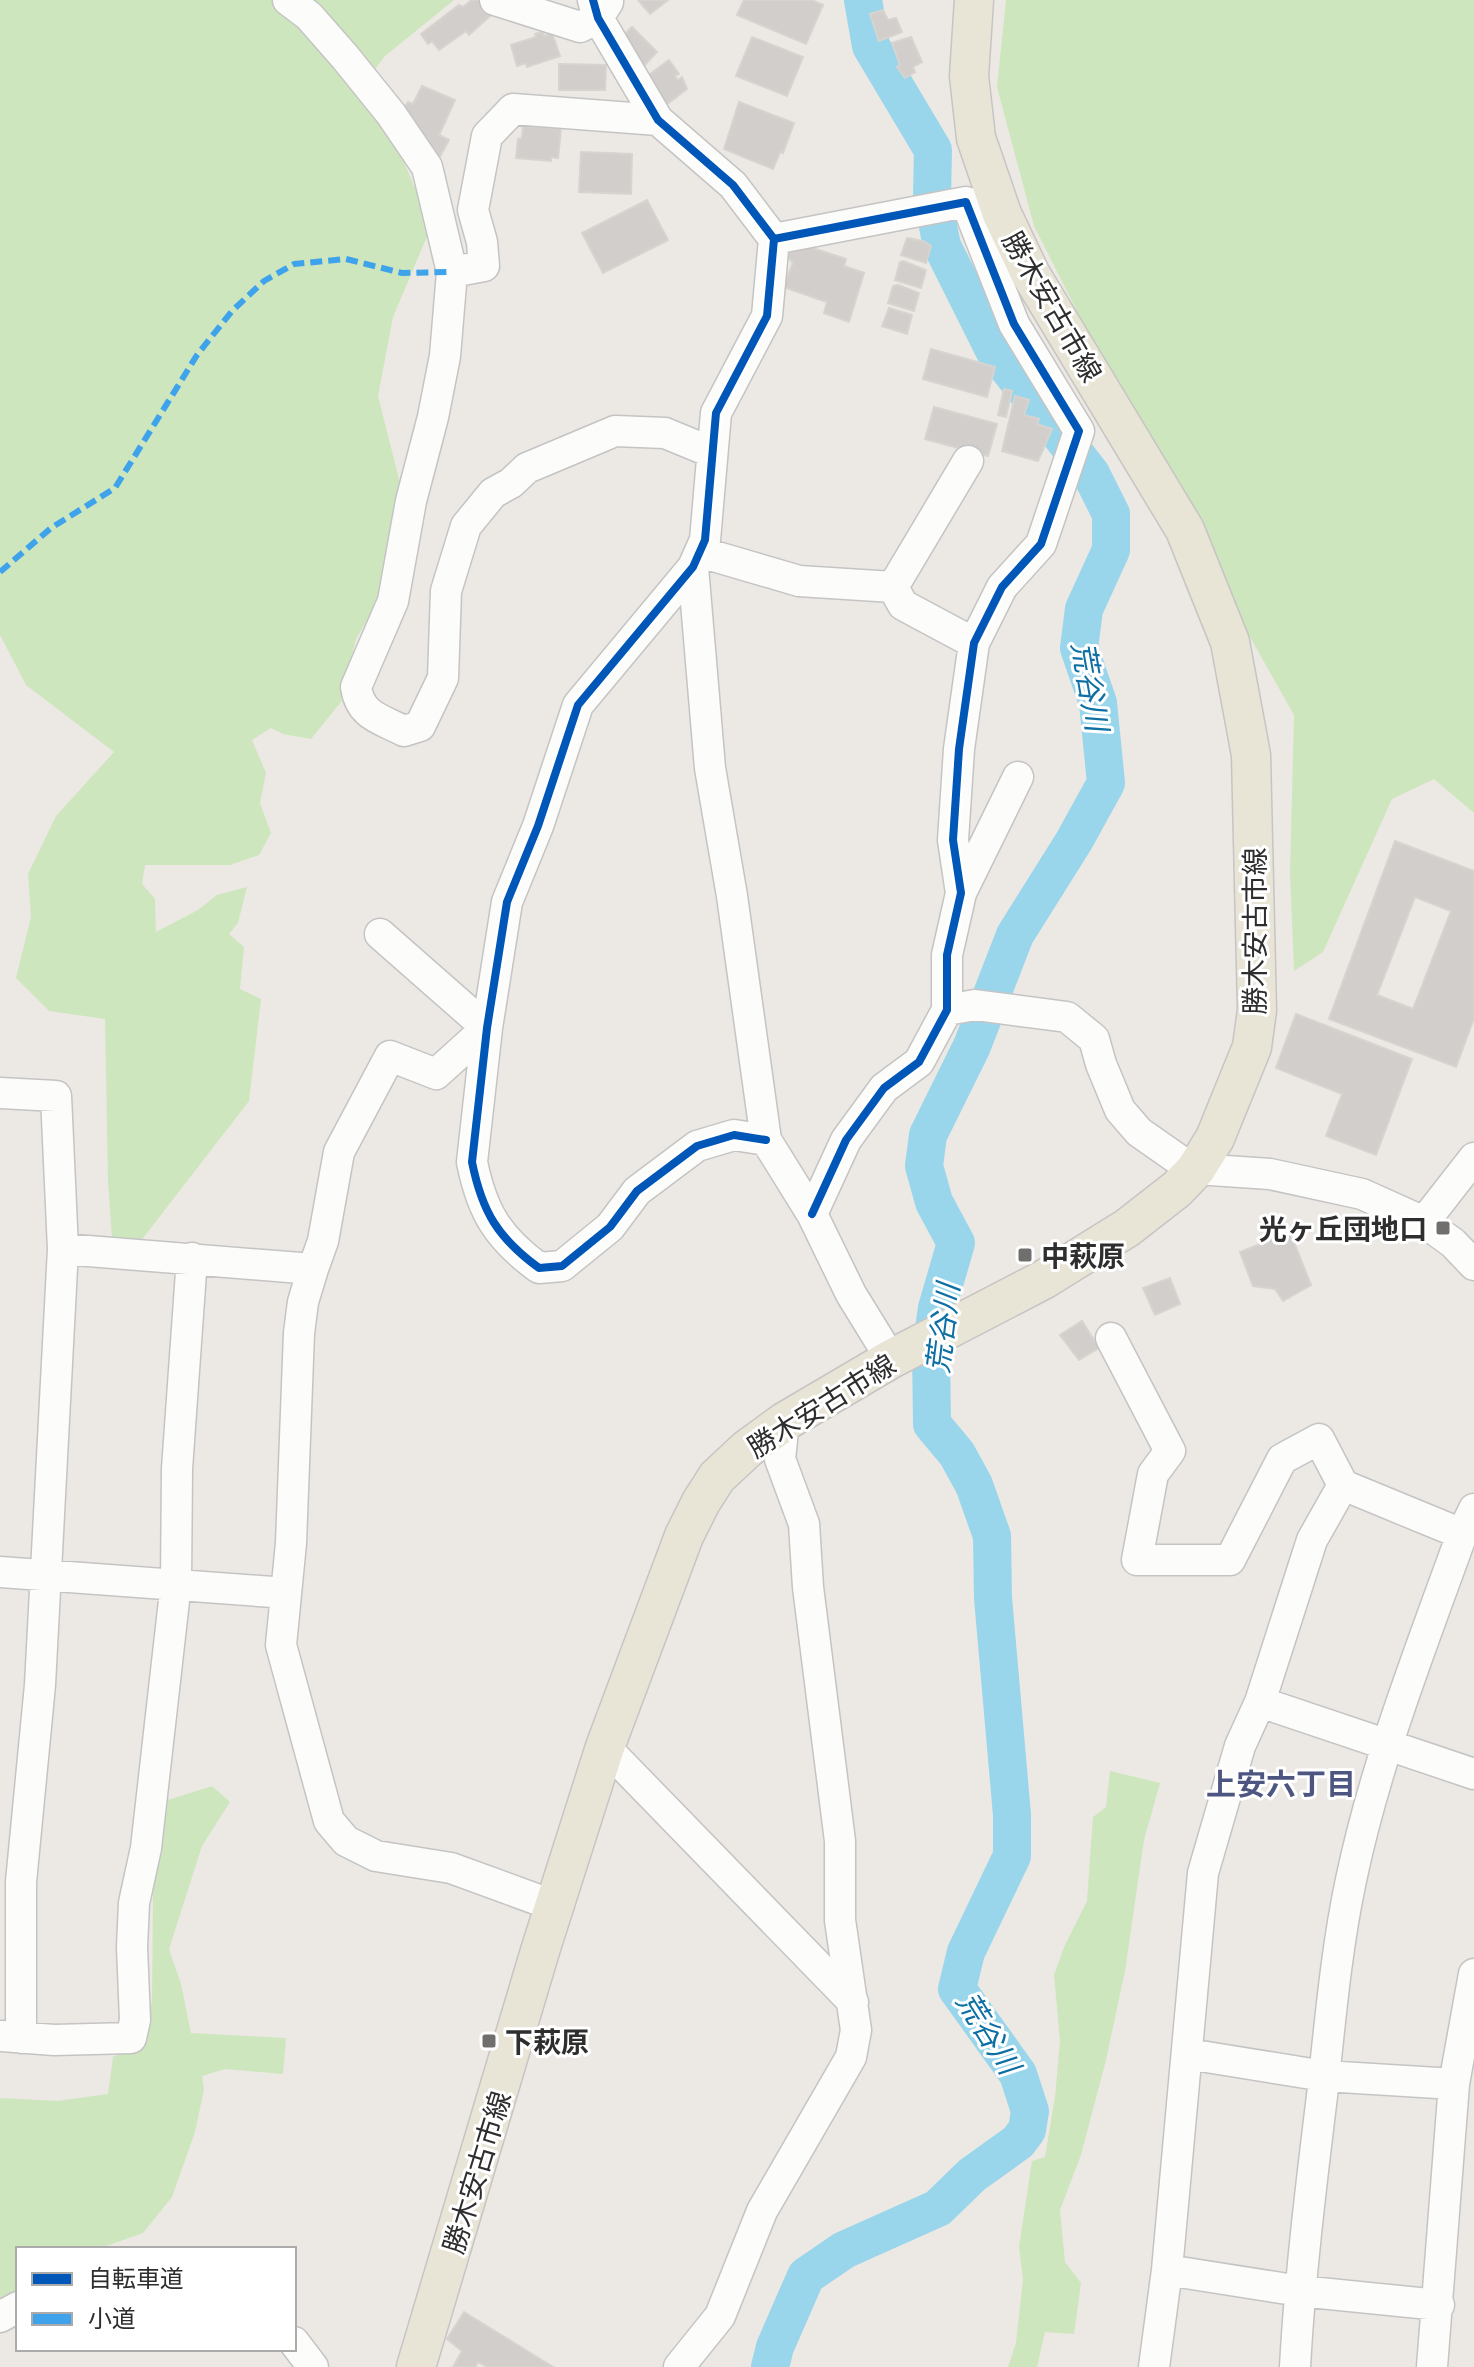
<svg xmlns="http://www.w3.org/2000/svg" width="1474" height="2367" font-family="Commissioner,'Noto Sans JP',sans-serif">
  <rect width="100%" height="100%" fill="#ece8e4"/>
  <path fill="#cee6be" d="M0,0H454L385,56L356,94L399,150L431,227L393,317L378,396L400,483L384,591L356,639L341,702L311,739L283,734L271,728L252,740L266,773L260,803L271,833L259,855L230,865H145L142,884L155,899L156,932L198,910L217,895L247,887L238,923L229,934L244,947L240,989L261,999L249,1101L140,1242L113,1252L108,1182L105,1019L49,1011L16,978L31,917L28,874L56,816L114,752L26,685L0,635Z
    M1006,0H1474V813L1434,779L1392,799L1323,952L1294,971L1290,872L1294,715L1246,630L1187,496L1091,339L1034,226L997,87Z
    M1110,1771L1160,1783L1144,1840L1125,1971L1106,2060L1081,2155L1060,2210L1065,2262L1081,2283L1074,2334L1045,2332L1037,2367H1008L1016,2343L1023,2279L1019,2247L1032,2161L1045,2157L1055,2097L1060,2041L1054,1975L1065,1945L1087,1901L1093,1817L1106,1807Z
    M212,1786L230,1802L202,1846L169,1949L181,1984L191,2033L286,2038L283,2074L225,2069L202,2076L204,2089L195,2132L172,2197L143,2233L98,2249H18V2291L0,2301V2098L57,2101L108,2094L113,2057L145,2043L152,2000L153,1894L168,1800Z"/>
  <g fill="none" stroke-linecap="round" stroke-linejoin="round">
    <path stroke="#99d6ec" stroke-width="38" d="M770,2367L775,2347L806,2276L844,2250L938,2208L972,2175L1018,2142L1027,2130L1030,2111L1018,2074L957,1989L966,1952L1012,1856V1815L993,1598L992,1536L974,1485L957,1454L932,1424L931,1351L937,1308L956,1243L934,1202L924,1166L928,1135L972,1046L1015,935L1074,841L1106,783L1098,703L1079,648L1084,609L1111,550V514L1091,474L994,350L942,246L932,197L933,150L871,46L863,0"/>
  </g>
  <path fill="#d1cecb" stroke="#d7d4d0" stroke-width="2" fill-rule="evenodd" d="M472,0H483L498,9L469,35L466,31L439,50L432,41L428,44L421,34L459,5L463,7Z
    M638,0H668L650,14Z
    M744,0H812L823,5L806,44L737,15Z
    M883,10L888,20L896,18L902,32L879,41L870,14Z
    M632,27L657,52L641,69L615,43Z
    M542,32L544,36L552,33L560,56L527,67L526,63L517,66L511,45L536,37L535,34Z
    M752,37L803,57L787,96L736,76Z
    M911,37L922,62L913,67L915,72L905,78L897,67L900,65L892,43Z
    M669,60L679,74L675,76L678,80L682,77L687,89L662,108L642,80Z
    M559,64L606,65L605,90H559Z
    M422,86L455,100L439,135L449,140L437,162L425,147L428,139L413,129L416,124L402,112L408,102L413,104Z
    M739,102L794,123L783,153L780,152L773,169L724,149Z
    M523,126L561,129L558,158L551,157V161L516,158L518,139L522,138Z
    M581,152L632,154L631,194L579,192Z
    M647,200L668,240L603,273L582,233Z
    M907,238L923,241L931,246L926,263L901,255Z
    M794,244H801L846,259L844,266L864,273L849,322L824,313L827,302L783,287L793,263L788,257Z
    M903,261L926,270L921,288L895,280L900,262Z
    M898,285L919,293L914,311L888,303L893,286Z
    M889,308L912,315L907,334L882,326Z
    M931,349L995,367L987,397L923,379Z
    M1004,389L1012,391L1006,417L998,415Z
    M1015,396L1029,400L1024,415L1039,419L1037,424L1052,429L1038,461L1002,451Z
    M934,407L997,424L988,456L925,439Z
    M1395,841L1474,871V1018L1456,1067L1329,1019ZM1415,897L1451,911L1413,1009L1377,995Z
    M1296,1014L1412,1059L1376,1155L1326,1136L1342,1094L1276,1068Z
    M1290,1232L1311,1285L1283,1301L1275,1289L1253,1286L1240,1252Z
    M1170,1278L1180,1304L1155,1315L1143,1288Z
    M1082,1321L1099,1348L1079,1360L1060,1335Z
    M464,2312L553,2367H487L478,2362L475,2367H453L462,2351L447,2339Z"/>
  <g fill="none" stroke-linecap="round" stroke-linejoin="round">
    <g stroke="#c5c4c5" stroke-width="33">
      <path id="minor" d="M288,0L309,16L345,57L391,114L427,167L452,272L445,356L433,417L411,501L393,601L356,687C360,716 381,719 404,731L420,726L443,678L446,591L466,526L493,493L511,483L527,468L615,431L665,433L711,452
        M495,0L580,27L598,18L608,2
        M593,0L598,18L658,120L733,185L774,239L767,316L716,413L705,540L693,567L578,705L538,826L507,902L487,1028L472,1162C482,1212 498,1238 539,1268L562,1266L610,1227L637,1191L697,1146L734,1135L766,1140
        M774,239L966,202L1014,324L1079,431L1041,544L1002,587L974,643L959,749L953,840L961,893L947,955V1010L919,1062L884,1088L846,1140L812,1214
        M452,272L484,266L482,242L473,210L487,136L513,109L658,120
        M700,552L799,581L893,587L903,605L974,643
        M693,567L710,768L732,896L766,1140L812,1214L851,1294L891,1359
        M893,587L968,461
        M961,893L1018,777
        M947,1010L975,1005L1067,1017L1094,1039L1101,1064L1120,1110L1139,1132L1179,1160L1196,1169L1270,1174L1362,1194L1424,1222L1453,1243L1474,1265
        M0,1093L56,1096L63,1249L40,1685L21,1882V2038
        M1424,1222L1474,1158
        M63,1249L313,1269L303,1302L299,1333L291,1543L281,1645L329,1821L346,1841L376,1856L451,1868L555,1906
        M313,1269L323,1241L339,1152L390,1056L436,1074L487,1028L380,934
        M1111,1338L1170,1451L1153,1474L1137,1560H1230L1282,1459L1319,1439L1343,1485
        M0,1572L286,1593
        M1260,1702L1474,1774
        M605,1747L853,2002
        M2,2036L54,2040L131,2038L135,2020L132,1947L134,1903L146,1848L176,1583L177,1469L192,1258
        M1188,2054L1324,2076L1454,2084
        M1167,2270L1300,2291L1439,2305
        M0,2317L18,2307
        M294,2342L313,2367
        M679,2367L720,2316L762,2211L851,2057L856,2030L840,1920V1841L808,1587L804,1524L780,1459L784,1422
        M1154,2367L1167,2270L1203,1873L1240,1746L1260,1702L1312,1540L1343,1485L1462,1534
        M1295,2367C1300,2276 1311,2186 1322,2096C1330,2024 1336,1950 1351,1880C1376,1761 1421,1648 1462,1534L1474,1509
        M1432,2367L1454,2084L1474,1974"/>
    </g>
    <g stroke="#c6c5c4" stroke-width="41">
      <path id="major" d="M416,2367L540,1951L605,1747L684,1536L701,1502L717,1477L747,1449L784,1422L891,1359L1043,1280L1127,1228L1177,1189L1196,1169L1215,1138L1252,1047L1257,1010L1251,755L1230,642L1185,530L1030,273L1002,214L976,138L969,76L974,0"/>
    </g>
    <use href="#minor" stroke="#fcfcfb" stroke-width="30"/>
    <use href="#major" stroke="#e8e4d6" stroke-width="38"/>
    <path stroke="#3ea3eb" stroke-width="6" stroke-dasharray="12 6" stroke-linecap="butt" d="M0,572L51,528L115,488L197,355L232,311L264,281L294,264L346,259L402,273L452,272"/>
    <g stroke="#fff" stroke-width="13">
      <path id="cycleway" d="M593,0L598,18L658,120L733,185L774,239L767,316L716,413L705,540L693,567L578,705L538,826L507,902L487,1028L472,1162C482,1212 498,1238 539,1268L562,1266L610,1227L637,1191L697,1146L734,1135L766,1140
        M774,239L966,202L1014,324L1079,431L1041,544L1002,587L974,643L959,749L953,840L961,893L947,955V1010L919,1062L884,1088L846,1140L812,1214"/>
    </g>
    <use href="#cycleway" stroke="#0057b8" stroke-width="8"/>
  </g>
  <g fill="#706f6e" stroke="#fff" stroke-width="3">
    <rect x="1435" y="1220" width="16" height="16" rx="4"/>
    <rect x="1017" y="1247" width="16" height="16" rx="4"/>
    <rect x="481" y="2033" width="16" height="16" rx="4"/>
  </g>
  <g text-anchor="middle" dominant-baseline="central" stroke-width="6" stroke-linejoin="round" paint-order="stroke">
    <g font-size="28" fill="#2e2e2e" stroke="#fff">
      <text transform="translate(1053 306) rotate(60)">勝木安古市線</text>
      <text transform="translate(1254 931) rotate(-90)">勝木安古市線</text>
      <text transform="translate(821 1405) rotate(-32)">勝木安古市線</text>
      <text transform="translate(476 2172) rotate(-73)">勝木安古市線</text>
    </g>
    <g font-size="28" font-weight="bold" fill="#2e2e2e" stroke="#fff" text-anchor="start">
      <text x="1427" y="1228" text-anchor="end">光ヶ丘団地口</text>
      <text x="1041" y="1255">中萩原</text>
      <text x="505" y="2041">下萩原</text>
    </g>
    <g font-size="30" font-style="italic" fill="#0d6fa3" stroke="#fff">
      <text transform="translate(1092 686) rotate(80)">荒谷川</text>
      <text transform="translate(941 1328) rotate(-83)">荒谷川</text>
      <text transform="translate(990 2032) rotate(58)">荒谷川</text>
    </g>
    <g font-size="30" font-weight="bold" fill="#4d5680" stroke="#fff">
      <text x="1281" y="1782">上安六丁目</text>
    </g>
  </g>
  <rect x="16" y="2247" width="280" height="104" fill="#ffffff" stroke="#ababab" stroke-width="2"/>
  <rect x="32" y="2273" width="40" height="12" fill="#0057b8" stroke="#ababab" stroke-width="2"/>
  <text x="88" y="2287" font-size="24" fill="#2e2e2e">自転車道</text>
  <rect x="32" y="2313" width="40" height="12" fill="#3ea3eb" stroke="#ababab" stroke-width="2"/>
  <text x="88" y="2327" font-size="24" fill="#2e2e2e">小道</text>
</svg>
